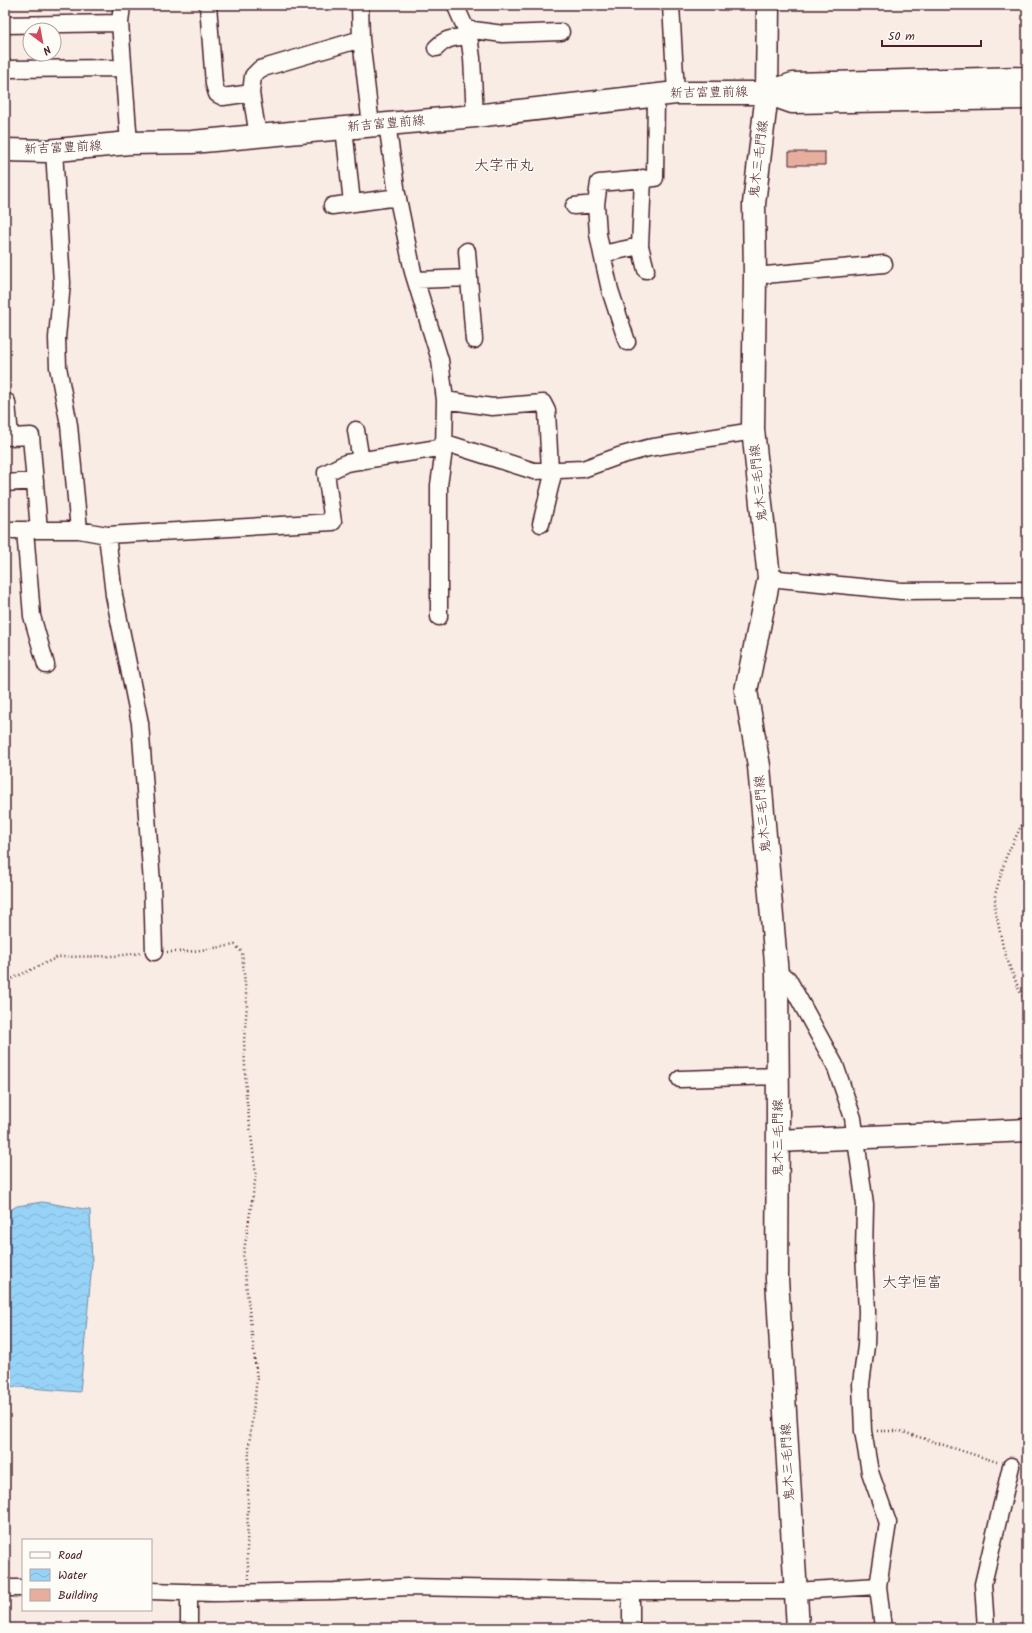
<svg xmlns="http://www.w3.org/2000/svg" width="1032" height="1633" font-family="Kalam,'Klee One',sans-serif">
  <defs>
    <pattern id="water-waves" width="16" height="10" patternUnits="userSpaceOnUse"><rect width="16" height="10" fill="#96d3f7"/><path d="M0 5q4-4 8 0t8 0" fill="none" stroke="#83b5d4"/></pattern>
  </defs>
  <rect width="100%" height="100%" fill="#f8ece5"/>
  <filter id="ink" filterUnits="userSpaceOnUse"><feTurbulence type="fractalNoise" baseFrequency=".025" numOctaves="2"/><feDisplacementMap in="SourceGraphic" scale="8" xChannelSelector="R" yChannelSelector="G"/><feConvolveMatrix kernelMatrix="1 2 1 2 8 2 1 2 1" color-interpolation-filters="sRGB"/></filter>
  <g filter="url(#ink)">
    <path fill="url(#water-waves)" stroke="#788ba5" d="M42,1202L90,1210L92,1264L80,1392L5,1386V1213L17,1206Z"/>
    <path fill="#e6ae9f" stroke="#4a1f2b" d="M789,152H825V165H789Z"/>
    <g fill="none" stroke-linecap="round" stroke-linejoin="round">
      <g stroke="#4a1f2b" stroke-width="19">
        <path id="street" d="M122,5L120,23L129,143
          M208,5L214,84L217,94L223,97L251,93L258,136
          M360,5L361,39L371,126
          M457,5V9L469,36L472,58L475,116
          M671,5L676,93
          M5,25L120,23
          M466,29L503,34L561,32
          M436,48C446,37 455,38 469,36
          M5,69L123,68
          M251,93L253,76L260,69L361,39
          M387,123L397,194L413,272L440,360L445,400L444,450L439,485V617
          M344,128L352,203
          M54,150L62,283L57,338L58,367L69,425L79,530L107,535L333,522L326,473L346,463L444,447
          M596,204L598,234L602,254
          M332,206L398,197
          M574,206L596,204L599,183L655,178L656,95
          M640,246L646,270
          M467,251L469,278
          M755,276L884,264
          M416,280L469,278L474,340
          M627,342L610,290L602,254L640,246L643,178
          M445,400L492,407L543,403L547,411L550,471
          M5,402H7L10,437L31,436L39,530
          M356,430L361,461
          M443,442L534,471L583,469L619,456L648,448L753,431
          M5,483L35,481
          M541,524L554,470
          M5,530H79
          M25,530L32,616L46,665
          M107,535L114,595L140,723L152,883L154,952
          M769,578L901,591L1027,590
          M777,975L788,979L835,1065L853,1118L865,1205L864,1254L867,1311L866,1346L861,1384L863,1431L870,1472L888,1523L878,1586L883,1628
          M680,1079L778,1076
          M5,1588H23
          M151,1591L213,1593L334,1591L408,1587L631,1591H795L878,1586
          M189,1628V1592
          M631,1628V1591
          M986,1628L983,1584L1011,1466"/>
      </g>
      <g stroke="#4a1f2b" stroke-width="25">
        <path id="secondary" d="M768,5L767,93L754,204L755,276L753,429L769,578L746,691L759,766L777,975L778,1113L777,1279L798,1628
          M767,93L793,84L1027,78
          M5,150L47,151L129,143L192,142L475,116L676,93H767L792,102L1027,98
          M778,1141L1027,1130"/>
      </g>
      <path stroke="#4a1f2b" stroke-width="2.5" stroke-dasharray="1 3" stroke-linecap="butt" d="M1027,814L1006,857L995,895V908L1003,947L1011,970L1021,994L1027,1002
        M167,952H187L235,945L242,952L247,1005L244,1040L246,1094L256,1175L243,1257L257,1379L249,1445L247,1552L249,1579
        M5,982L58,957L115,956L141,953
        M877,1431H900L997,1462"/>
      <use href="#street" stroke="#fdfcf7" stroke-width="16"/>
      <use href="#secondary" stroke="#fdfcf7" stroke-width="22"/>
    </g>
  </g>
  <g text-anchor="middle" dominant-baseline="central" stroke-width="3" stroke-linejoin="round" paint-order="stroke">
    <g font-size="13" fill="#4a1f2b" stroke="#fdfcf7">
      <text transform="translate(709 93) rotate(-1)">新吉富豊前線</text>
      <text transform="translate(386 124) rotate(-5)">新吉富豊前線</text>
      <text transform="translate(63 148) rotate(-3)">新吉富豊前線</text>
      <text transform="translate(759 159) rotate(-83)">鬼木三毛門線</text>
      <text transform="translate(759 483) rotate(-96)">鬼木三毛門線</text>
      <text transform="translate(763 814) rotate(-95)">鬼木三毛門線</text>
      <text transform="translate(778 1138) rotate(-90)">鬼木三毛門線</text>
      <text transform="translate(788 1462) rotate(-93)">鬼木三毛門線</text>
    </g>
    <g font-size="15" fill="#4a1f2b" stroke="#fdfcf7">
      <text x="504" y="166">大字市丸</text>
      <text x="912" y="1283">大字恒富</text>
    </g>
  </g>
  <rect width="1032" height="1633" fill="none" stroke="#fdfcf7" stroke-width="20"/>
  <rect x="10" y="10" width="1012" height="1613" fill="none" stroke="#4a1f2b" stroke-width="1.5" filter="url(#ink)"/>
  <rect x="22" y="1539" width="130" height="72" fill="#fdfcf7" stroke="#b5a4a5"/>
  <rect x="30" y="1552" width="20" height="6" fill="#fdfcf7" stroke="#b5a4a5"/>
  <text x="58" y="1559" font-size="12" fill="#4a1f2b">Road</text>
  <rect x="30" y="1569" width="20" height="12" fill="url(#water-waves)" stroke="#b5a4a5"/>
  <text x="58" y="1579" font-size="12" fill="#4a1f2b">Water</text>
  <rect x="30" y="1589" width="20" height="12" fill="#e6ae9f" stroke="#b5a4a5"/>
  <text x="58" y="1599" font-size="12" fill="#4a1f2b">Building</text>
  <g transform="translate(42 42) rotate(148)"><circle r="19" fill="#fdfcf7" stroke="#b5a4a5"/>
  <path d="M0-3L7 15L0 10L-7 15Z" fill="#d1495b"/>
  <text y="-6" font-size="11" font-weight="bold" text-anchor="middle" fill="#4a1f2b">N</text>
  </g>
  <path d="M882 40v6h99v-6" fill="none" stroke="#4a1f2b" stroke-width="2"/>
  <text x="888" y="40" font-size="12" fill="#4a1f2b" stroke="#fdfcf7" stroke-width="3" paint-order="stroke">50 m</text>
</svg>
